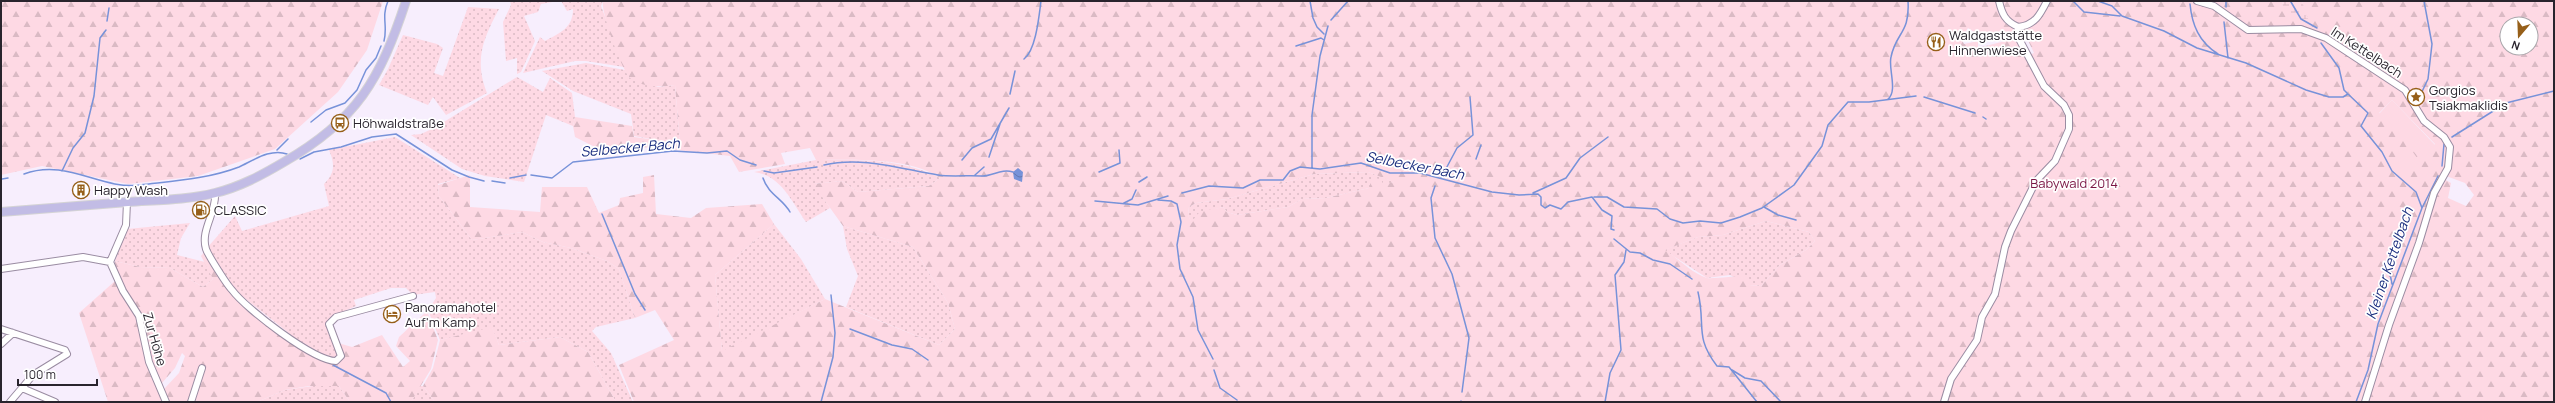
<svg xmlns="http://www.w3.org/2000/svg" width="2555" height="403" font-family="Manrope,sans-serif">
  <defs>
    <pattern id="grass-dots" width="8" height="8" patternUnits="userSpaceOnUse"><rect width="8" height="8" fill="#fed9e4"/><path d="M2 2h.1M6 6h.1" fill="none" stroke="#dabac4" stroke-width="1.8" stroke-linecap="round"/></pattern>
    <pattern id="forest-firs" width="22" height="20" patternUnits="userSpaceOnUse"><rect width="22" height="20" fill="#fed9e4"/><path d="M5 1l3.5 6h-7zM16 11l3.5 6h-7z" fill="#dabac4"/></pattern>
    <pattern id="wetland-marsh" width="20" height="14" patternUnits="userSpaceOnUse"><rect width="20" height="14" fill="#fed9e4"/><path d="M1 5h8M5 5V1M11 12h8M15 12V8" fill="none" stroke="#dabac4"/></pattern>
    <pattern id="park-tufts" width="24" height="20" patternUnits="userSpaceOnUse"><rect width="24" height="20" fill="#fed9e4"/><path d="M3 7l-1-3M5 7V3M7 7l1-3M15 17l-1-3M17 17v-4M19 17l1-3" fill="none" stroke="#dabac4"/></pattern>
    <pattern id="water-waves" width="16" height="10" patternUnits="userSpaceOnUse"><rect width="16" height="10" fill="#7792d9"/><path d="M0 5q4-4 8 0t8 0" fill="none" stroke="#6277b0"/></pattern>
  </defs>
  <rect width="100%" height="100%" fill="#f7eefd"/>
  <path fill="url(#grass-dots)" d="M510,1H558L541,4L538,12L524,16L535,41L521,72L517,74V58L506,61L503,22L511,5Z
    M561,1H603L601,6L624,67L586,61H575L523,73L540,37L545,41C560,33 573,28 573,9L567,11Z
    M468,7L499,9C483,39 474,60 487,93L446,115L433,97L428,105L379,85L388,69L403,35L437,44L443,48L434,73L443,76Z
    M586,63L625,70L629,77L658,87L675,85L680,144L634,136L631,114L573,91L542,71Z
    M517,77L543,92L550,78L572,93L575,117L573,126L546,115L524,182L485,176L462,169L411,135L421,134L434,128Z
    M395,137L460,178L438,184L439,196L472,240L522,232L543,242L571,248L607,261L619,269L635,318L596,327L592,331L611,353L633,402H616L588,352L560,337L499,345L492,328L440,340L428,310L436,298L435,292L413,295L406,288H391L354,300L356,306L335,315L327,323L329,335L339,355L330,359L295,338L233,289L207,248L235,216L242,231L329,206L324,184C335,173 335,164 329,150Z
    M816,160C856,160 903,158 940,178L929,186L858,192L842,181L814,184L830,208L806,222C792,202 781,175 754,172Z
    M1368,172L1395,182L1326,198L1302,199L1288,207L1237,215L1227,212L1223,207L1212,210L1192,224L1188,215L1189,207L1196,203L1227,199L1314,174Z
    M1766,221L1809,232L1815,241L1806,250L1780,265L1761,286L1749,285L1730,275L1707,278L1664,250L1698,237L1723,235Z
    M190,223L181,238L177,255L205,262L213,279L203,287L170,268L140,267L115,261L127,229Z
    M774,224L801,259L825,299L722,352L715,275Z
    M843,226L913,247L948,303L955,329L939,345L846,307L858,276L847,249Z
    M320,385L339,386L350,402H257L285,390Z
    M420,386H423L435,402H411Z"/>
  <path fill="url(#forest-firs)" fill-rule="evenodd" d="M1,1H383L367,50L338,92L275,149L198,176L128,184L42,166L1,175Z
    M603,1H2282L2283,7L2304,8L2302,1H2554V402H634L619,365L674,340L655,310L635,318L619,269L607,261L571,248L543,242L522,232L472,240L439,196L438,185L470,175V207L540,212L542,187H587L599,213L619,205L620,198L643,193V177L654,175L656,214L691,218L706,208L762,204L774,224L715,275L722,351L825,299L939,345L955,329L948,303L913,247L843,226L813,184L842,181L858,192L929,186L940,178C911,157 850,160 816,160L810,148L781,153L785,164L739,172L730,156L651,147L607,153L575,137L573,126L575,117L632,126L634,137L680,143L675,85C660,87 643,88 630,78C622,71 600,10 603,1ZM2507,24H2531V48H2507ZM1968,28L1980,36L2003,31L2005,41L1978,48V41L1964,44L1961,38ZM2025,34L2034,53L2029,55L2019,37ZM2392,100L2435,144V145L2379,113ZM1368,172L1394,182L1383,184L1381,179L1372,178L1369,188L1326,198L1302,199L1288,207L1237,215L1227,212L1223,207C1207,211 1199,207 1192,223L1188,215L1189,207L1196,203L1227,199L1314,174ZM2446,176L2465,183L2474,195L2466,206L2448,198L2451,183L2444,179ZM1766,221L1809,232L1815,241L1806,250L1780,265L1761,286L1749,285L1747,276C1738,276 1711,279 1707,278C1691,273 1678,258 1665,250L1698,237L1723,235Z
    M205,251L229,290L300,347L339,360L338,343L352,347L382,335L403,367L410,361L396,346L399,337L427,311L438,340L431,369L411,402H350L339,386H309L285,390L257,402H108L79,313L115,281V261L140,267L170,268L203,287L213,279L201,256ZM182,353L185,356L179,373L164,389L162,383L175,368Z
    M492,327L499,345L560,337L588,352L616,402H435L423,386L433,368L440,340Z"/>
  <path fill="url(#wetland-marsh)" d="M2282,1H2302L2308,19H2291L2283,7Z"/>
  <path fill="url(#park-tufts)" d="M1951 57a6 6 0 1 1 12 0a6 6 0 1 1-12 0Z"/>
  <path fill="#fed9e4" d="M2392,100L2435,145L2420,158L2410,148L2420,162L2404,174L2393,159L2409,147L2379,114Z"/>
  <path fill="url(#water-waves)" d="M1018,168L1023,172L1022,182L1014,179L1013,172Z"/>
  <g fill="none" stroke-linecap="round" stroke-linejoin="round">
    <path stroke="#7792d9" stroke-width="1.5" d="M1310,1L1313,18L1317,27L1324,34
      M2073,1L2084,12L2120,16
      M2098,1L2112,6L2122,16L2164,31L2197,48L2246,63L2306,90L2329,97H2343L2348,94L2368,113L2361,126L2382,152L2392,171L2416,192L2422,208L2378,324L2368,370L2356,402
      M2291,2L2301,19L2317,28
      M2190,4C2192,25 2199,42 2218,54
      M2226,7V1
      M1331,20L1348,1
      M107,21L109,8
      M2224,22L2228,58
      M384,41C388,26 381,17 388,1
      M2321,43L2339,68L2344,90L2347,93
      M1296,46L1321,38L1324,40
      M1024,59C1036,50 1039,16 1041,1
      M1010,94L1015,71
      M1924,97L1975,113
      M1888,99C1898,91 1888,68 1891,57C1896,32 1910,34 1908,1
      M2418,100L2428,79L2432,44L2424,1
      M1983,117L1986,119
      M311,122L326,110L345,103L357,90L366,70L376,58L381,46
      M2452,137L2506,103L2554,91
      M277,150L288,139
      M989,157L1000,124
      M300,159L314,152L341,147L372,137L396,134L452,170L469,177L484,181
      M1476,159L1481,145
      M962,160L972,148L991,139L1009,108
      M824,165C862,156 901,169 938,175C952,177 967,175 981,176C992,177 1001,168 1013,172
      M2442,166L2444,144
      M1312,168V115L1320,56L1328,26
      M62,171L73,148L85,133L94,96L100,38L106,30
      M764,171L774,173L817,167
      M1099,172L1120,163L1119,150
      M24,174C67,158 100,190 140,185C173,181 208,179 239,167C254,160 271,148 287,154
      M531,175L552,178L573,162L673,151L707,153L727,151L740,160L756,165
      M975,175L984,167
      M510,178L526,175
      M763,178C768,194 783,199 790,212
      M1441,178L1457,148L1473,135L1470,97
      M2,179L8,178
      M492,181L505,183
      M1139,182L1147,177
      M1435,186L1431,198L1435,238L1452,274L1469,338L1462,392
      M1182,193L1209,186L1243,188L1260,180H1283L1290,171L1300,167L1320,169L1361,163L1390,173H1420L1492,192L1519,195L1538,194L1541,197V205L1545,208L1550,205L1561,209L1568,202L1592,197L1602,210L1612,216L1611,229L1614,230
      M1533,193L1566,178L1580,158L1608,137
      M1594,197H1607L1624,207L1657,209L1670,219L1683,223L1700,221L1721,223L1740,217L1762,208L1794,185L1822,146L1828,125L1848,102H1869L1916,96
      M1158,200L1171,201L1177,204L1181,222L1177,245L1180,269L1193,297L1198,330L1213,359
      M1095,201L1138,205L1168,196
      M1124,203L1132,199L1136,190
      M1764,207L1778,215L1796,220
      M2422,208L2438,176
      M602,214L635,294L645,310
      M1614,239L1630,252L1640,253L1653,260L1670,264L1692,279
      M2392,284L2390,274L2398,243
      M1698,292C1706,326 1694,336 1717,366L1729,367L1757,402
      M850,329L892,345L912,349L928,360
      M333,365L386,393L391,402
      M1214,370L1220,388L1237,400
      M1732,370L1745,378L1761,381L1781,402
      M821,402L833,357L835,333L831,295
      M1461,402V401
      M1605,402L1610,373L1621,350L1615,275L1624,262L1626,250"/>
    <g stroke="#9a8ca2" stroke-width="8">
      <path id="minor" d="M1999,1C2002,14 2005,21 2018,27C2035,25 2040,15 2047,1
        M2197,1L2214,6L2248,30L2301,29L2326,38L2405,90L2424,121L2444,137L2450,147L2448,168L2434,193L2419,243L2389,325L2365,402
        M215,193C217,212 200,230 206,249C208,255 227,285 232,290C246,309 314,361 336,361L341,356L329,324L336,317L413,296
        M127,202L126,225L110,262L123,291L139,316L149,362L166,402
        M1,269L83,257L110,262
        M1,329L65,350L67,354L33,375L10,402
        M1,344L13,333
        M22,388L55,402
        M191,402L202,368
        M1944,402L1951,379L1977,340L1982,317L1995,294L2005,247L2011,231L2036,181L2055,161L2069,129V115L2064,105L2044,86L2018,37V27"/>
    </g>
    <g stroke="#d4d3d5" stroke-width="10">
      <path id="major" d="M1,212C43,209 85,205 128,202C157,200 187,200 215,193C240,187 262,175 284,162C357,120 380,80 406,1"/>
    </g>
    <use href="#minor" stroke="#fff" stroke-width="6"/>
    <use href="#major" stroke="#c2bce5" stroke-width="8"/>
  </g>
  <defs>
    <g id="restaurant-ring" transform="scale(0.9)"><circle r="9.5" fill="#fff" stroke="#965f19" stroke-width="1.5"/><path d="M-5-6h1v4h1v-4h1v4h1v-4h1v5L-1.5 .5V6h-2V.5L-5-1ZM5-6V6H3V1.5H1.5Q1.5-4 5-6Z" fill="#965f19"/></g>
    <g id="sight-ring" transform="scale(0.9)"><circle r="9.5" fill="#fff" stroke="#965f19" stroke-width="1.5"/><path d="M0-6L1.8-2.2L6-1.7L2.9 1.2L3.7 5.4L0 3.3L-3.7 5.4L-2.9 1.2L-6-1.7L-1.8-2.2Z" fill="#965f19"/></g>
    <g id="bus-ring" transform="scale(0.9)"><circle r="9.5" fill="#fff" stroke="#965f19" stroke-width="1.5"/><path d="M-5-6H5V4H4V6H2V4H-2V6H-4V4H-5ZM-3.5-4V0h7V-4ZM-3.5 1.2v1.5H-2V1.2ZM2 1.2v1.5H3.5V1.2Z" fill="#965f19"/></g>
    <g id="building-ring" transform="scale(0.9)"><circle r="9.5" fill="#fff" stroke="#965f19" stroke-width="1.5"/><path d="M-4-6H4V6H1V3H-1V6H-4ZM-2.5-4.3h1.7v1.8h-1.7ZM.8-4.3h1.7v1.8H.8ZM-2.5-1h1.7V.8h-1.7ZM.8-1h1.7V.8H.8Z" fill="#965f19"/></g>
    <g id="fuel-ring" transform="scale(0.9)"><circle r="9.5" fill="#fff" stroke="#965f19" stroke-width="1.5"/><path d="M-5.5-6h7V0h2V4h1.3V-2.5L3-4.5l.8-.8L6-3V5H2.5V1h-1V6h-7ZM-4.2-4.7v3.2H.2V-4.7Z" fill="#965f19"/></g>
    <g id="hotel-ring" transform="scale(0.9)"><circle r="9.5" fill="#fff" stroke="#965f19" stroke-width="1.5"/><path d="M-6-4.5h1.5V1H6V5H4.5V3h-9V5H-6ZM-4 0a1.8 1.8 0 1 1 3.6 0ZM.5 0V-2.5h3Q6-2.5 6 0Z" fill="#965f19"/></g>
  </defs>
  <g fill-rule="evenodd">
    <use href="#restaurant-ring" x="1936" y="42"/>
    <use href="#sight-ring" x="2416" y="97"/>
    <use href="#bus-ring" x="340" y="123"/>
    <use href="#building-ring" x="81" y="190"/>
    <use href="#fuel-ring" x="201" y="210"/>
    <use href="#hotel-ring" x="392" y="314"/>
  </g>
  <g text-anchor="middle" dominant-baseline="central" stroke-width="3.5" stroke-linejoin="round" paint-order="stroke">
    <g font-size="13" fill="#29242d" stroke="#fff" text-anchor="start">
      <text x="1949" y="35">Waldgaststätte<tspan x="1949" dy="15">Hinnenwiese</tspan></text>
      <text x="2429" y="90">Gorgios<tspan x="2429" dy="15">Tsiakmaklidis</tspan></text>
      <text x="353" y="123">Höhwaldstraße</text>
      <text x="94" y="190">Happy Wash</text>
      <text x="214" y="210">CLASSIC</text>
      <text x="405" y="307">Panoramahotel<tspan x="405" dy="15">Auf'm Kamp</tspan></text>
    </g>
    <g font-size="13" fill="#29242d" stroke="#fff">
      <text transform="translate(2367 52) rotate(33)">Im Kettelbach</text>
      <text transform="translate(155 339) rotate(74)">Zur Höhe</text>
    </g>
    <g font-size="13" fill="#7a1544" stroke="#fff">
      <text x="2074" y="183">Babywald 2014</text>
    </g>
    <g font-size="14" font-style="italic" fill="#1a2d7f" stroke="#fff">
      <text transform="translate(630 147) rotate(-5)">Selbecker Bach</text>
      <text transform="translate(1415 165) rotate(11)">Selbecker Bach</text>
      <text transform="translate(2389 263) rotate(-71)">Kleiner Kettelbach</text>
    </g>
  </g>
  <rect width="2555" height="403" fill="none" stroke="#29242d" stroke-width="4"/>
  <g transform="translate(2519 36) rotate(199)"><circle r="19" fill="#ffffff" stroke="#a9a7ab"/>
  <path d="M0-3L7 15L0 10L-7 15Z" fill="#965f19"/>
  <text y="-6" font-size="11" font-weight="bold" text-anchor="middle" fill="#29242d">N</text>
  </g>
  <path d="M18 379v6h79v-6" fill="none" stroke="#29242d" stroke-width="2"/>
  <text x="24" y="379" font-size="12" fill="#29242d" stroke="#ffffff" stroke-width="3" paint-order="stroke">100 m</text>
</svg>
